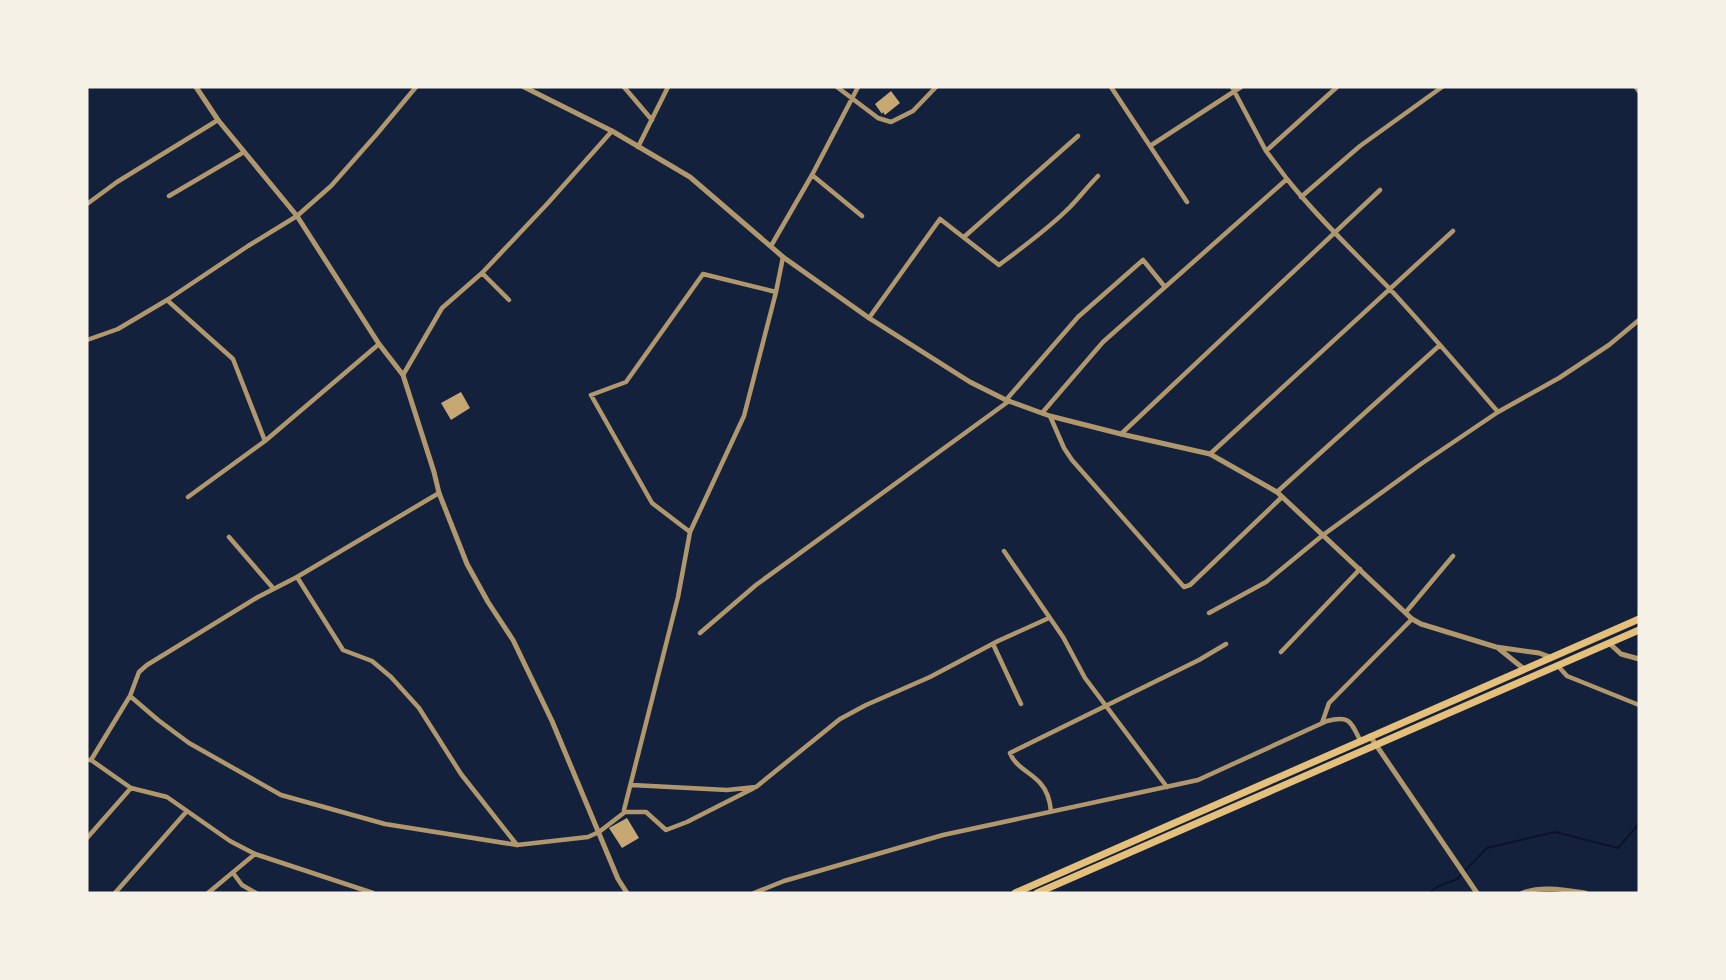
<svg xmlns="http://www.w3.org/2000/svg" width="1726" height="980" font-family="'DM Sans',sans-serif">
  <rect width="100%" height="100%" fill="#14213d"/>
  <g fill="none" stroke-linecap="round" stroke-linejoin="round">
    <path stroke="#0b132b" stroke-width="2" d="M1429,893L1437,887L1457,879L1487,848L1555,832L1618,848L1639,824"/>
  </g>
  <path fill="#c6a872" d="M891,91L900,103L885,115L883,112L882,114L875,104Z
    M461,392L470,408L451,420L441,403Z
    M627,818L639,838L622,848L609,828Z"/>
  <g fill="none" stroke-linecap="round" stroke-linejoin="round">
    <path stroke="#b1986c" stroke-width="4.5" d="M624,87L652,120
      M837,87L878,118L891,122L913,111L936,87
      M1111,87L1187,202
      M1232,87L1266,151L1287,179
      M1150,146L1241,87
      M638,147L668,87
      M1266,151L1337,87
      M812,175L862,216
      M169,196L244,152
      M1301,197L1360,146L1442,87
      M87,204L117,182L218,120
      M964,237L1078,136
      M771,246L812,175L858,87
      M482,273L509,300
      M167,300L233,359L265,441
      M869,318L940,219L999,265C1023,247 1048,229 1069,208C1079,198 1088,186 1098,176
      M87,340L118,329L167,300L248,246L297,216L331,186L376,135L416,87
      M403,375L442,308L482,273L548,203L612,131
      M1006,400L1078,317L1143,260L1165,287
      M1042,413L1103,342L1287,179C1318,218 1354,252 1388,287C1426,328 1462,370 1498,412
      M1050,416L1064,448L1072,460L1184,587L1190,585L1282,497
      M1121,434L1380,190
      M1210,454L1453,231
      M1277,492L1440,345
      M188,497L265,441L379,344
      M690,532L652,503L591,395L626,382L703,274L776,292
      M229,537L273,588
      M1004,551L1063,637L1085,678L1167,787
      M297,577L343,650L372,661L391,677L419,708L461,774L517,845
      M1406,612L1453,556
      M1209,613L1266,582L1323,535L1421,464L1498,412L1559,378L1609,345L1639,320
      M700,633L756,585L1009,401
      M993,644L1021,704
      M1281,652L1360,569
      M1558,666L1567,676L1639,705
      M130,696L158,720L189,743L281,795L385,824L517,845L588,837L599,832L625,812L624,810L678,597L690,532L744,416L776,292L783,257
      M1322,723L1329,703L1412,619
      M87,760H91L130,696L139,672L147,665L258,597L297,577L439,493
      M91,760L131,788L167,797L230,841L255,854L373,893
      M632,785L727,790L756,787L840,719L866,705L930,677L998,641L1049,618
      M1051,811C1050,801 1048,792 1041,784C1032,773 1015,767 1010,753L1199,660L1226,644
      M625,812H646L666,830L687,822L754,788
      M87,838L131,788
      M233,873L242,885L256,893
      M115,893L187,811
      M208,893L255,854
      M754,893L784,881L943,835L1198,780L1327,721C1350,715 1351,722 1360,740
      M1522,893C1542,885 1566,890 1586,893"/>
    <path stroke="#b1986c" stroke-width="5" d="M196,87L218,120L297,216L379,344L403,375L434,472L439,493L467,564L488,602L513,640L552,721L618,879L627,893
      M524,87L612,131L690,177L783,257L869,318L970,382L1006,400L1050,416L1121,434L1210,454L1277,492L1412,619L1421,624L1496,647L1539,653L1550,657
      M1636,87L1639,91
      M1609,643L1621,654L1639,659
      M1498,648L1524,669
      M1370,736L1477,893"/>
    <path stroke="#e5c07b" stroke-width="7" d="M1015,893L1639,619
      M1037,893L1639,630"/>
  </g>
  <rect width="1726" height="980" fill="none" stroke="#f6f1e7" stroke-width="177"/>
</svg>
